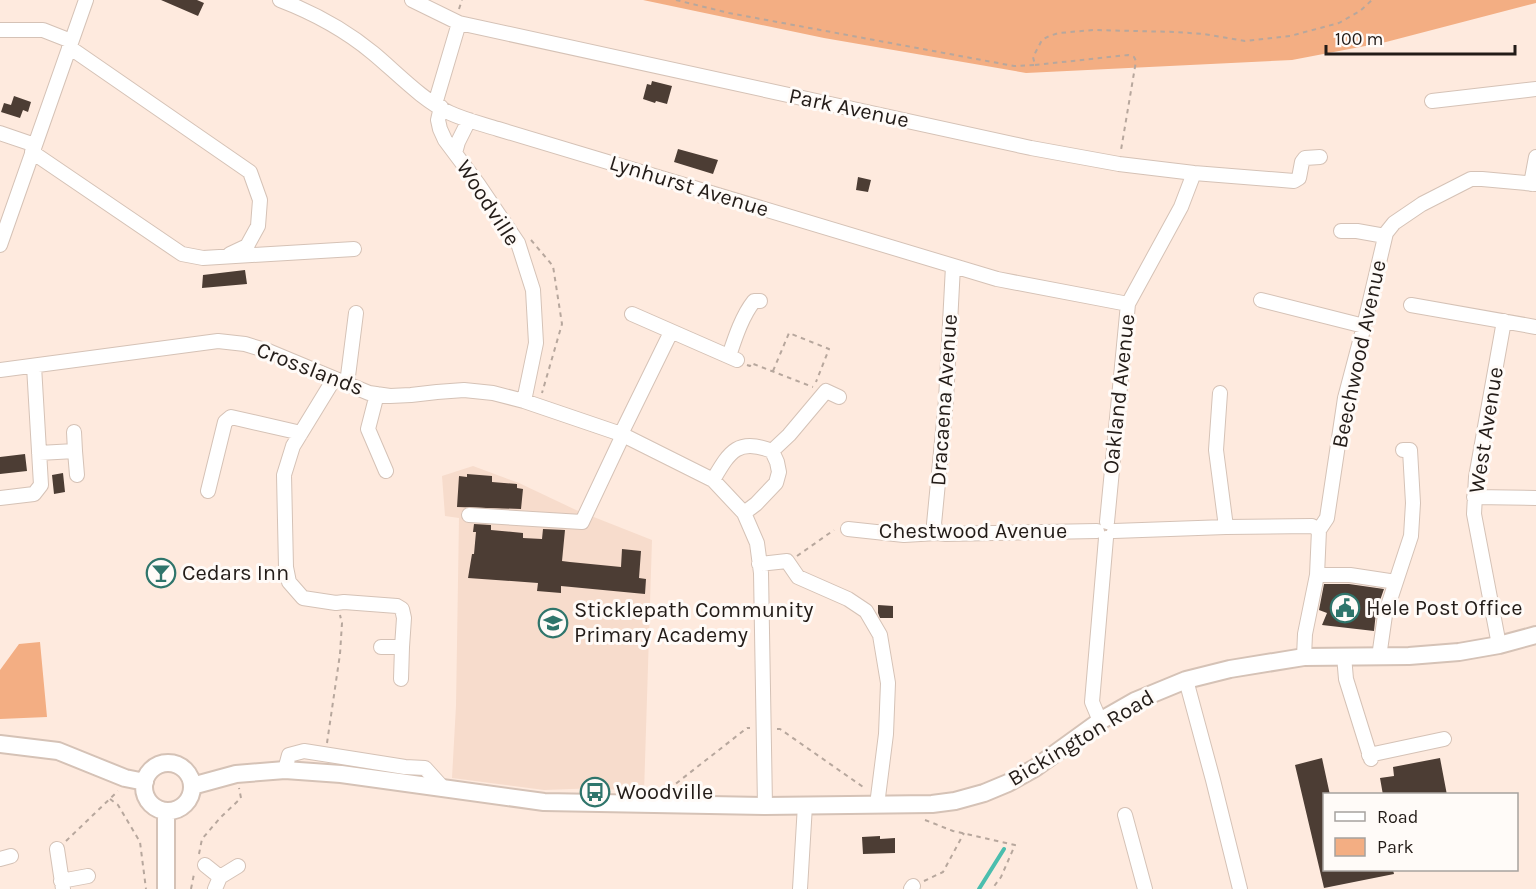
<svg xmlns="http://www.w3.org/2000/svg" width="1536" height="889" font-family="Karla,sans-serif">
  <rect width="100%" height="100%" fill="#feeade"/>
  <path fill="#f7dccc" d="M473,466L519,483L576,510L652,540L644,793L599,788L544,790L452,778L456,706L459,518L445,516L442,476Z"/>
  <path fill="#f3ae83" d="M643,0H1536V3L1386,42L1292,60L1026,73L824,38Z
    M40,642L47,717L0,719V670L19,644Z"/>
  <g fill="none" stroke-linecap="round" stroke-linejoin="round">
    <path stroke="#4bbeae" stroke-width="4" d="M979,889L1004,849"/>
  </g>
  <path fill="#4c3d34" d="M161,0H197L204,3L198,16Z
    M652,81L672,86L667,104L656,101L655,103L643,99L647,84L651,85Z
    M14,96L31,102L28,112L23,110L20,118L1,112L4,103L11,105Z
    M678,149L718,160L713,174L674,162Z
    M858,177L871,180L868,192L856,190Z
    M245,270L247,284L202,288L203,275Z
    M25,454L27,471L0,474V457Z
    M63,473L65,492L54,494L52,475Z
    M467,474L492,476V482L517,484V488L523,489L521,509L457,507L459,476L467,477Z
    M474,524L491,525V530L523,533V538L542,539L543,529L565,530L562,561L570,562L621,567L622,549L641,551L639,578L646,579L645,594L561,586V593L537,591L538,583L468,578L472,554H474L476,532H473Z
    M1324,584H1349L1384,589L1376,612L1374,631L1322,625L1327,613L1319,610Z
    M878,605L893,606V618H880L878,613Z
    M1322,758L1330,795H1324V870H1393L1394,874L1324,888L1295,765Z
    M1440,758L1447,795H1383L1380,778L1394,776L1393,767Z
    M880,836V839L895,838V853L863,854L862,837Z"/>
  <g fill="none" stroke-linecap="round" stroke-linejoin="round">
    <g stroke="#d5c2b6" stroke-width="16">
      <path id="minor" d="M280,0C314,13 344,29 373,53C395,71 423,101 450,113C465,120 482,124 498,129L997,279L1128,304
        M412,0L459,23L1031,148L1119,164L1194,173L1294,181L1299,178L1302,162L1305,158L1320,157
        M0,30H43L71,41
        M69,47L250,172L260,200L258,226L247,246L230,254
        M1432,101L1536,89
        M435,104L459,23
        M441,107L438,120L440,129L445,140L478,184L518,243L533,290L536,343L524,401
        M0,133L35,145
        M32,152L182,254L203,258L354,249
        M455,153L458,142L469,120
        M1531,184L1536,157
        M1341,231H1357L1385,236
        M0,245L86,0
        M1261,300L1364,326
        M1411,305L1536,327
        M632,314L737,360
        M729,356C735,338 742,316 754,301H760
        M0,370L218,341L245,344L268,351L369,393L390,396L411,395L437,392L464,390L493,393L524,401L621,434L713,480L744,513L757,543L761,573L765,806
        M334,379L293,446L284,475L286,567L289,582L303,598L336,603L344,602L397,606L402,609L404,618L402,647H381
        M347,384L356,313
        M1220,393L1216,450L1226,527
        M377,394L368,429L386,471
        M74,432L75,451
        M621,434L671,332
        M772,451L789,435L826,391L839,397
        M39,453L75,451L77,475
        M713,480C729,453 737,437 772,451L777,462L779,472L776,483L756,504L744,513
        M208,491L225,422L231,417L301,433
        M1474,497L1536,498
        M0,498L34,494L41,485L34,366
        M469,515L582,522L623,435
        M1107,522L1128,304L1181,207L1194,173
        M848,529L904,535L937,533L946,534L1097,531
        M1114,531L1226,527L1312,526L1319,530
        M937,533L934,524L946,400L953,266
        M759,564L787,561L798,577L848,599L866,611L880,635L888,683L886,734L877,805
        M1317,575H1350L1396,582
        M1499,645L1474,514L1476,477L1504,321
        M1344,656L1346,679L1371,759
        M1304,657L1305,634L1317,575L1319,530L1327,518L1345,398L1364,326L1386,233L1394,223L1422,204L1471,179H1482L1536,184
        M1379,657L1385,615L1411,536L1413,503L1410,450H1403
        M401,679L402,647
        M1186,680L1213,780L1240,889
        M1100,721L1092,702L1106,538
        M1369,755L1444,739
        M285,770L289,755L304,751L405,767L425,768L444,789
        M1125,815L1145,889
        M57,849L63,889
        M0,859L11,856
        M205,865L220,877
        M61,881L88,876
        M215,889L220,877L238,866
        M800,889L805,805
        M911,889L913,886"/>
    </g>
    <g stroke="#d5c2b6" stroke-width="20">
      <path id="major" d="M0,744L58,751L125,778L145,782
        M144 787a24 24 0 1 1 48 0a24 24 0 1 1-48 0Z
        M192,786L236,774L285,770L341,774L544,802L765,806L932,804L955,801L984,793L1008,783L1035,768L1100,721L1135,701L1186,680L1230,669L1304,657L1409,656L1459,652L1499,645L1536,635
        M166,889V811"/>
    </g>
    <path stroke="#b7a79d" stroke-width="2" stroke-dasharray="4.5 4.5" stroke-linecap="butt" d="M676,0L729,13L1014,66L1035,65L1033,57L1042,40L1049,36L1059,33L1093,30L1176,32L1204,34L1245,41L1290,36L1339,23L1360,11L1372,0
      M459,9L462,0
      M1035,65L1128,55L1134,57L1136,61L1121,150
      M531,240L553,266L562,324L542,393
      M747,365L750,366L751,363L813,387
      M773,371L789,333L829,349L816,382
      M797,556L834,530
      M777,729H780L866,789
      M327,743L340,654L342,623L340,615
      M669,789L747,728H750
      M110,799L118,805L140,842L146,889
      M925,820L953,831L1015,845L1001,877L992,889
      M66,841L118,791
      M199,854L202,839L220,818L241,798L239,788
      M924,881L943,872L964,833
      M191,889L194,874"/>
    <use href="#minor" stroke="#fff" stroke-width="14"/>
    <use href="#major" stroke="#fff" stroke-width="16"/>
  </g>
  <defs>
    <g id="bar-ring" transform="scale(1.5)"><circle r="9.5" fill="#fffbf8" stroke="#2f756b" stroke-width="1.5"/><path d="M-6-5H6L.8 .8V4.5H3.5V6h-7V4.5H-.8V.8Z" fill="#2f756b"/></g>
    <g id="civic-ring" transform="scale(1.5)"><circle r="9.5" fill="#fffbf8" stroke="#2f756b" stroke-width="1.5"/><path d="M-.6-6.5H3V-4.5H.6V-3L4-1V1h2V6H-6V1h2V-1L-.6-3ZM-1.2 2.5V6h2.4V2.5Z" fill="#2f756b"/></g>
    <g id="school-ring" transform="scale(1.5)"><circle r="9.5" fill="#fffbf8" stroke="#2f756b" stroke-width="1.5"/><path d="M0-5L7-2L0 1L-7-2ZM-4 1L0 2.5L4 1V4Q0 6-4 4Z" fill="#2f756b"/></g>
    <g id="bus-ring" transform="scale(1.5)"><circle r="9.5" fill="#fffbf8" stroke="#2f756b" stroke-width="1.5"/><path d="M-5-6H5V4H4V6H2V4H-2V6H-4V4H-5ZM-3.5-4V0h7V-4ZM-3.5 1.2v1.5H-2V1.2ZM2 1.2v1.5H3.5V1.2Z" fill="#2f756b"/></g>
  </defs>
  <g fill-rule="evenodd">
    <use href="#bar-ring" x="161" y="573"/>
    <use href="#civic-ring" x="1345" y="608"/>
    <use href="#school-ring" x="553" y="623"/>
    <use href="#bus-ring" x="595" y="792"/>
  </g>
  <g text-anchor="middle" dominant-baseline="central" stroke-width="6" stroke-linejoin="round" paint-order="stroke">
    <g font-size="22" fill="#231c18" stroke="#fffbf8">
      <text transform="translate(849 108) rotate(12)">Park Avenue</text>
      <text transform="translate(689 186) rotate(17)">Lynhurst Avenue</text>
      <text transform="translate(488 203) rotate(57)">Woodville</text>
      <text transform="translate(1359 354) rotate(-78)">Beechwood Avenue</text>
      <text transform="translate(310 369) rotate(21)">Crosslands</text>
      <text transform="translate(1119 394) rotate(-84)">Oakland Avenue</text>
      <text transform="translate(944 400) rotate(-86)">Dracaena Avenue</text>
      <text transform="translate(1486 430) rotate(-81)">West Avenue</text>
      <text x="973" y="531">Chestwood Avenue</text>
      <text transform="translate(1081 738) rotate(-31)">Bickington Road</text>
    </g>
    <g font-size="22" fill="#231c18" stroke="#fffbf8" text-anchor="start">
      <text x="182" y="573">Cedars Inn</text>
      <text x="1366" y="608">Hele Post Office</text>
      <text x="574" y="610">Sticklepath Community<tspan x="574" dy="25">Primary Academy</tspan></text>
      <text x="616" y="792">Woodville</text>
    </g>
  </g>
  <rect x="1323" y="793" width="195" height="78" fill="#fffbf8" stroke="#a7a29e" stroke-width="1.5"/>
  <rect x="1335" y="812" width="30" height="9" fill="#ffffff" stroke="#a7a29e" stroke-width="1.5"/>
  <text x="1377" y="823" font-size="18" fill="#231c18">Road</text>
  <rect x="1335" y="838" width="30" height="18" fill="#f3ae83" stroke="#a7a29e" stroke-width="1.5"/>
  <text x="1377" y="853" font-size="18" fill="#231c18">Park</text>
  <path d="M1326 45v9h189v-9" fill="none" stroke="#231c18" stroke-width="3"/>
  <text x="1335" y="45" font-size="18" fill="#231c18" stroke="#fffbf8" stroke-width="4.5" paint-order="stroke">100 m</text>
</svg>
